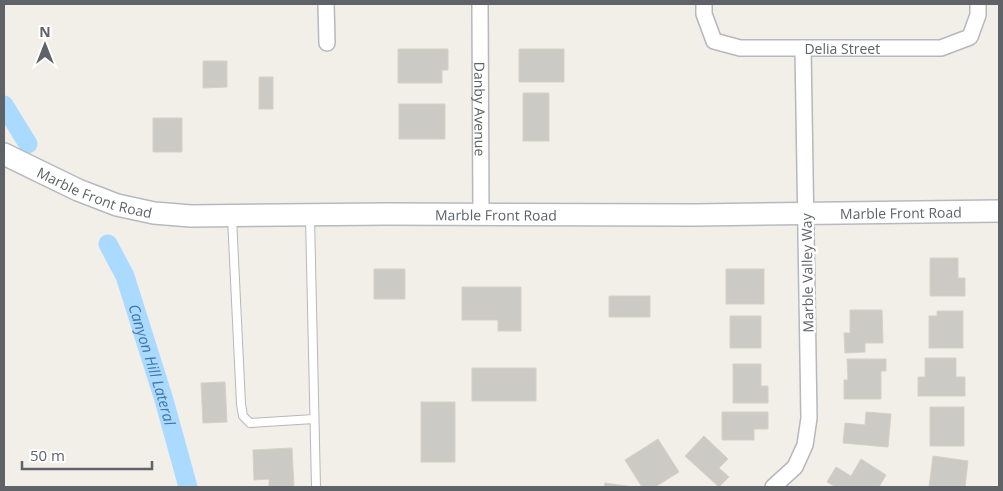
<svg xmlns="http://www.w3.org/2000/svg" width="1003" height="491" font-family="'Open Sans',sans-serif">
  <rect width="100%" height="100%" fill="#f1efe8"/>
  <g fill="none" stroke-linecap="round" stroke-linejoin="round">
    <g stroke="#aadaff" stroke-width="19">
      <path d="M4,105L28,144"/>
      <path id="s1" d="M108,244L125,276L164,400L188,487"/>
    </g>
  </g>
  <path fill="#cccac5" stroke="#d6d1c6" d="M398,49H448V70H442V83H398Z
    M519,49H564V82H519Z
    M203,61H227V87L203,88Z
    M259,77H273V109H259Z
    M523,93H549V141H523Z
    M399,104H445V139H399Z
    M153,118H182V152H153Z
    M930,258H958V278H965V296H930Z
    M374,269H405V299H374Z
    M726,269H764V304H726Z
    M462,287H521V331H498V320H462Z
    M609,296H650V317H609Z
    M850,310H882L883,343H865V352L845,353L844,333H850Z
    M937,311H963V348H929V316H937Z
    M730,316H761V348H730Z
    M925,358H956V377H965V396H918V377H925Z
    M847,359H886V371H881V399H844V380H848Z
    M733,364H761V386H768V403H733Z
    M472,368H536V401H472Z
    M225,382L227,422L203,423L201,383Z
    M421,402H455V462H421Z
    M930,407H964V446H930Z
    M722,412H768V429H754V440H722Z
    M866,412L891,414L888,447L843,443L845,423L865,425Z
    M704,436L728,459L719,468L729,477L719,487L685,456Z
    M658,439L679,472L655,487H642L625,460Z
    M292,448L294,487H269V479L254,480L253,450Z
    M933,456L968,461L965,487H929Z
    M861,459L886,475L879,487H836L827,482L836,467L851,476Z
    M605,483L633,487H604Z"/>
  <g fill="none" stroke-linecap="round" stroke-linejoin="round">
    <g stroke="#b5b8bc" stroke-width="10">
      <path id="lane" d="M310,217L316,487
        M232,218L241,404L243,416L250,423L314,419"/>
    </g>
    <g stroke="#b5b8bc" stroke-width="18">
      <g id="street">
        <path d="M326,4L327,43"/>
        <path id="s2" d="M480,4L481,215"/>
        <path id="s3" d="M704,4V14L714,41L740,48H941L970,37L978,15V4"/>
        <path d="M773,487L795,467L805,445L809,418L803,48"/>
      </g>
    </g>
    <g stroke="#b6babf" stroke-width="24">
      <g id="secondary">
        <path id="s4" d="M4,154L78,190L117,205L154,213L191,216L387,214L695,215L999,211"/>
      </g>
    </g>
    <use href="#lane" stroke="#fff" stroke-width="8"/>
    <use href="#street" stroke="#fff" stroke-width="15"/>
    <use href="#secondary" stroke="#fff" stroke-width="21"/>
  </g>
  <g text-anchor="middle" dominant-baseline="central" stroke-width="5" stroke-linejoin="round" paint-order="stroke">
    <g font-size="14" fill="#5f6368" stroke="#fff">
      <text stroke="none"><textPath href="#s3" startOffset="168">Delia Street</textPath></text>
      <text stroke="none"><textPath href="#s2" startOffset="105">Danby Avenue</textPath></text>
      <text stroke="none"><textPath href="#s4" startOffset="99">Marble Front Road</textPath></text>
      <text stroke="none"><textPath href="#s4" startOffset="909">Marble Front Road</textPath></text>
      <text stroke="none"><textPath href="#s4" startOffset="504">Marble Front Road</textPath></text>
      <text transform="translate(807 273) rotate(-91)">Marble Valley Way</text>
    </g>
    <g font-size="15" font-style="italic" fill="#4174aa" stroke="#fff">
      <text stroke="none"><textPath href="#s1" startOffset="129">Canyon Hill Lateral</textPath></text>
    </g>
  </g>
  <rect width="1003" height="491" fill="none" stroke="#5f6368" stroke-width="10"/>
  <g transform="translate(45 45)" stroke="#ffffff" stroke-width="4" paint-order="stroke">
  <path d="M0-4L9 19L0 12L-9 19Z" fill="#5f6368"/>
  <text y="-8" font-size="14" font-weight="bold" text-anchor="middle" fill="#5f6368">N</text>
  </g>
  <path d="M22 461v8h130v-8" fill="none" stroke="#5f6368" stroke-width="2.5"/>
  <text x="30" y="461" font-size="15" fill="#5f6368" stroke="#ffffff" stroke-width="4" paint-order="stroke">50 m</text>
</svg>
